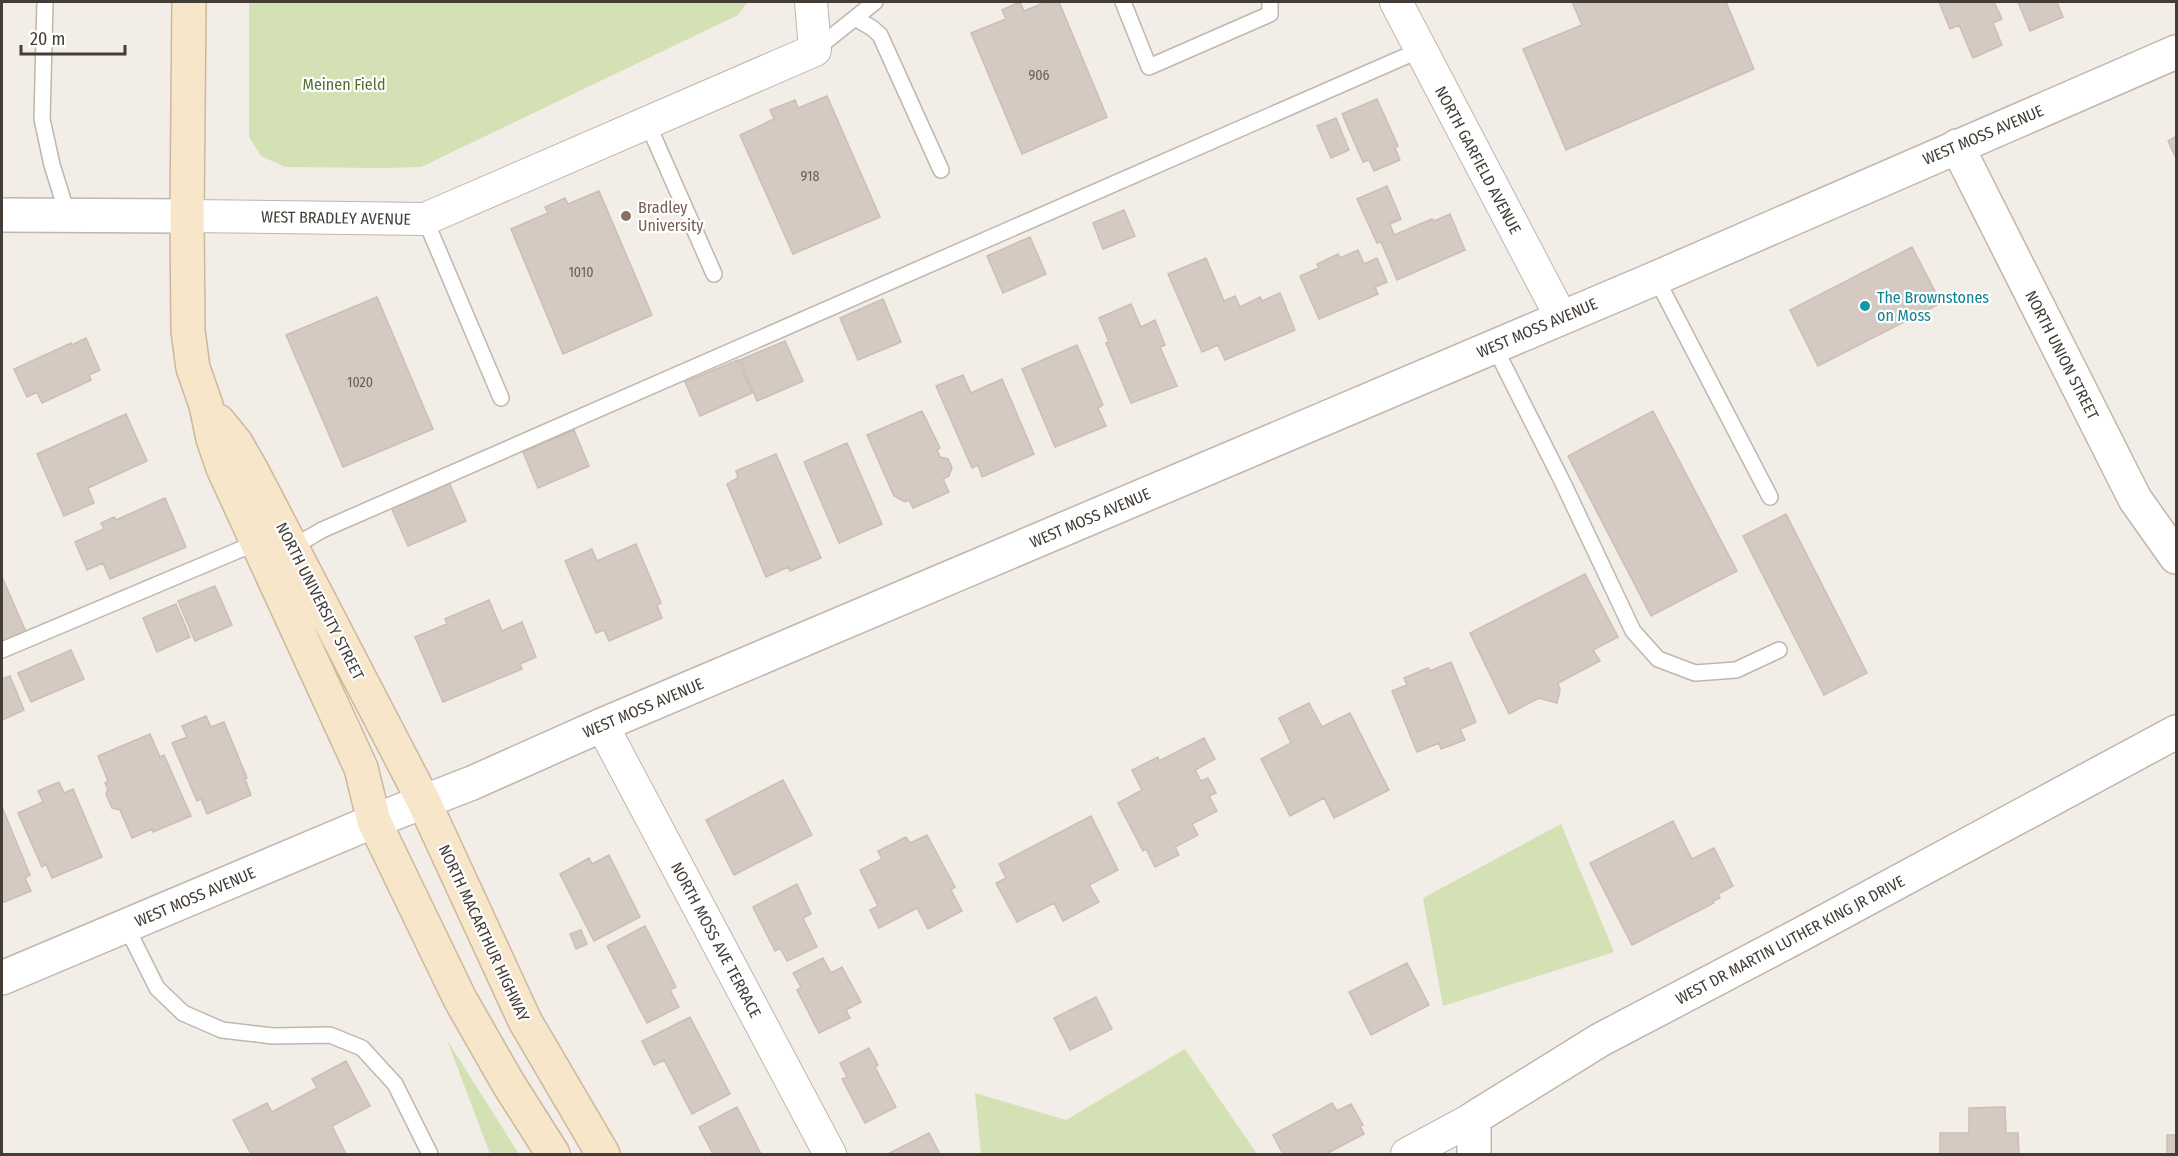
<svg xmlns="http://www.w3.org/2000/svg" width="2178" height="1156" font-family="'Fira Sans Condensed',sans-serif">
  <rect width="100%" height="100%" fill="#f2ede7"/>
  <path fill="#d4e1b4" d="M249,2H748L738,15L421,167L381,168L285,167L261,156L249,137Z
    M1561,824L1614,952L1443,1006L1423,898Z
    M447,1040L519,1154H490Z
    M1185,1049L1257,1154H981L975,1093L1066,1120Z"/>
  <path fill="#d5cac1" stroke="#ccbeb2" stroke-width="1.5" d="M1020,2L1024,11L1046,2H1059L1107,117L1022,154L971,33L1006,19L1002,10Z
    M1572,2H1726L1754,69L1566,150L1523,49L1582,25Z
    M1939,2H1994L2002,19L1993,23L2002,45L1973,58L1959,25L1950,29Z
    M2018,2H2057L2063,17L2030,31Z
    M827,96L880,217L793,254L740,135L774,119L770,110L795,100L798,108Z
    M1377,99L1398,146L1395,148L1400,160L1374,171L1369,160L1363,162L1342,114Z
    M1336,118L1349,150L1331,158L1317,126Z
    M2176,136V158L2168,141Z
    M1387,186L1401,219L1390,224L1394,235L1432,219L1434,221L1450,214L1465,250L1397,280L1381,242L1377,243L1357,199Z
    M599,191L652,315L563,354L511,229L548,213L545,207L565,198L568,204Z
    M1124,210L1135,236L1103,249L1093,223Z
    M1030,237L1046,274L1003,293L987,256Z
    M1912,247L1941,303L1818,366L1790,310Z
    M1358,250L1364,264L1377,258L1387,282L1375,287L1378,294L1319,319L1300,276L1319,268L1317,264L1338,254L1340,258Z
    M1206,258L1224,301L1235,296L1240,307L1260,297L1262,301L1280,293L1295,330L1225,360L1218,345L1202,352L1168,274Z
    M377,297L433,429L343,467L286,335Z
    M883,299L901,342L858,360L840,318Z
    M1131,304L1141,327L1155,320L1165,345L1160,347L1177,386L1131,403L1106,343L1109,342L1099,318Z
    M86,338L100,370L89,375L91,380L42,403L37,392L27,397L14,369L71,343L72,345Z
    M785,341L803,381L757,401L740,360Z
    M1077,345L1103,405L1098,408L1106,426L1055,447L1022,369Z
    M738,360L752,393L700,416L685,382Z
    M963,375L971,393L1002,379L1034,454L982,477L978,465L972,468L936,386Z
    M922,411L940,448L937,450L940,457L948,459L952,467L949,476L943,479L949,492L913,508L909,500L905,502L894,496L867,435Z
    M1653,411L1737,571L1651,616L1568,456Z
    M126,414L147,461L88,488L94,503L64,516L37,454Z
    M574,430L589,466L538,488L523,452Z
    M847,443L882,524L839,543L804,462Z
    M776,454L821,558L790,571L788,567L766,577L727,484L738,478L736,471Z
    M449,482L466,521L408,546L391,507Z
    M165,498L186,547L110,579L103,563L87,570L75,542L104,529L101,523L114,517L116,520Z
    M1786,514L1867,673L1824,695L1743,536Z
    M636,544L661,603L657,605L662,618L609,641L604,630L596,633L565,561L592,549L597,561Z
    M1585,574L1618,637L1593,650L1600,661L1558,683L1560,690L1557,703L1539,698L1509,714L1470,633Z
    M2,577L29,639L2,652Z
    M215,586L232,625L195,641L178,601Z
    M489,600L502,631L522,622L536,657L520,664L522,669L443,702L415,637L447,624L445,619Z
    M176,604L190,637L157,652L143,618Z
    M71,650L84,679L31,702L18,673Z
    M1451,662L1476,722L1460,729L1465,740L1441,749L1439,743L1417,752L1392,691L1407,685L1404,678L1428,668L1430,671Z
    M10,676L24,710L2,720V679Z
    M1309,703L1322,727L1350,713L1389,790L1334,818L1324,798L1290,816L1261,759L1291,743L1279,718Z
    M206,716L211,727L224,722L247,778L245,779L251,795L207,814L201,799L197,801L172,743L187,737L182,726Z
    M150,734L160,757L164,755L191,816L153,832L152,829L132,838L120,810L112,808L106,794L108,789L105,783L108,781L98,756Z
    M1204,738L1215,759L1195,770L1201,781L1208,778L1216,793L1209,796L1217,811L1192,824L1198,835L1175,847L1179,855L1155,867L1146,849L1143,851L1118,803L1142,790L1132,770L1158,757L1159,761Z
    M783,780L812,835L734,875L706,820Z
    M59,782L64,793L73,789L102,857L52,878L46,864L42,867L18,813L43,802L38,791Z
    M2,807L30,875L25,878L31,891L2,903Z
    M1091,816L1118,870L1089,885L1099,902L1063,921L1054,903L1017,922L996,883L1006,878L999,864Z
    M1673,821L1692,859L1714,848L1733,886L1718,894L1720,898L1713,901L1714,903L1632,945L1590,863Z
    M927,835L955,887L951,890L962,911L928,929L917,908L879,928L870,910L878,906L860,870L882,859L878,851L906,837L910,843Z
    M609,855L640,917L594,941L560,874L589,858L592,864Z
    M797,884L811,914L803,918L817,947L787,961L780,948L775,951L753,907Z
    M645,926L676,987L670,990L679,1007L647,1023L607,946Z
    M581,930L587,944L576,949L570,934Z
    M823,958L831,973L842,967L861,1002L846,1010L850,1018L819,1033L797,990L801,987L793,973Z
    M1407,963L1429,1005L1371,1035L1349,992Z
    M1096,997L1112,1029L1070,1050L1054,1018Z
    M690,1017L730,1094L692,1114L664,1060L654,1065L642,1041Z
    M869,1048L878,1065L875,1067L896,1107L865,1123L842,1079L847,1077L840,1063Z
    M346,1061L370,1106L332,1126L346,1154H251L233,1120L267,1103L272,1112L317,1088L312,1079Z
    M1332,1103L1337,1111L1351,1104L1363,1125L1360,1126L1364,1134L1326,1154H1283L1273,1135Z
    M737,1107L761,1154H713L699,1127Z
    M2005,1107L2006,1133H2018L2019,1154H1940V1133H1969V1108Z
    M929,1133L940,1154H888Z
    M2167,1135H2176V1154H2167Z"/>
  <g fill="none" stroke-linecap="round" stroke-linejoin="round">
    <g stroke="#bfb6ae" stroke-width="18">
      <path id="service" d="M45,2L42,119L52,165L68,216
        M1123,2L1149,67L1270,14V2
        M855,18L872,28L880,35L941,170
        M815,50L875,2
        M647,122L714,274
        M425,219L501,398
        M1656,278L1770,497
        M1494,346L1562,481L1633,631L1658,659L1695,673L1736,670L1779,650
        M293,547L322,530L1420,50
        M2,650L258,542
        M126,926L157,988L183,1013L222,1030L273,1036L330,1035L362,1048L395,1084L430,1154"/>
    </g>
    <g stroke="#bfb6ae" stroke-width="34">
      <path id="minor" d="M1396,2L1561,317
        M187,216L425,219L815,50L811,2
        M602,725L830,1154
        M1407,1154L1474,1118"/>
    </g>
    <g stroke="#bfb6ae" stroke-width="36">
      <path id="tertiary" d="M1957,146L2135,499L2176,557
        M2,215L187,216
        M2,978L374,821L472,783L602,725L1656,278L2176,52
        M1474,1154V1118L1600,1040L1796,937L2176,732"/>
    </g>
    <g stroke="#ccb89b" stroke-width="36">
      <path id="secondary" d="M189,2L187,216L188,331L193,368L206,405L213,439L223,468L361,768L374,821L460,999L508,1083L553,1154
        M218,421L236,443L251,469L424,802L525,1021L603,1154"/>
    </g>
    <use href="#service" stroke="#fff" stroke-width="15"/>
    <use href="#minor" stroke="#fff" stroke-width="32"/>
    <use href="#tertiary" stroke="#fff" stroke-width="33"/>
    <use href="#secondary" stroke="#f8e6ca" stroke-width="33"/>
  </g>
  <circle fill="#8d6e63" stroke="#fff" stroke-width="2" cx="626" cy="216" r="6"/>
  <circle fill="#0f9aa8" stroke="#fff" stroke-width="2" cx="1865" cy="306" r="6"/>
  <g text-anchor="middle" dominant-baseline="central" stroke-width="4.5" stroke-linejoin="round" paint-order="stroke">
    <g font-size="14" fill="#68605a">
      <text x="1039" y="75">906</text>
      <text x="810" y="176">918</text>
      <text x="581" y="272">1010</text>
      <text x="360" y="382">1020</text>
    </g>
    <g font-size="16" fill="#526f31" stroke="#fff">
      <text x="344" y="84">Meinen Field</text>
    </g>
    <g font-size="16" fill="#443d37" stroke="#fff">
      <text transform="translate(1983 135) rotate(-23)">WEST MOSS AVENUE</text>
      <text transform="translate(1478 160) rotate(62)">NORTH GARFIELD AVENUE</text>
      <text transform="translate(336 218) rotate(1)">WEST BRADLEY AVENUE</text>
      <text transform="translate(1537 328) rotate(-23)">WEST MOSS AVENUE</text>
      <text transform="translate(2062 355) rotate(63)">NORTH UNION STREET</text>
      <text transform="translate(1090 518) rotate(-23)">WEST MOSS AVENUE</text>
      <text transform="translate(320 601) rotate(63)">NORTH UNIVERSITY STREET</text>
      <text transform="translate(643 708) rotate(-23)">WEST MOSS AVENUE</text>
      <text transform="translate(195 897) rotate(-23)">WEST MOSS AVENUE</text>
      <text transform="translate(484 933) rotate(65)">NORTH MACARTHUR HIGHWAY</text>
      <text transform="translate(716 940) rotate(62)">NORTH MOSS AVE TERRACE</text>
      <text transform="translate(1790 940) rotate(-28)">WEST DR MARTIN LUTHER KING JR DRIVE</text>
    </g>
    <g font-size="16" fill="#785e54" stroke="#fff" text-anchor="start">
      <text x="638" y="207">Bradley<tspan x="638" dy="18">University</tspan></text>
    </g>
    <g font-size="16" fill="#0d838f" stroke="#fff" text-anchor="start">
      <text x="1877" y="297">The Brownstones<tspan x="1877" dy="18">on Moss</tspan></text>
    </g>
  </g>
  <rect width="2178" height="1156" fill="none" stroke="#443d37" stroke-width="6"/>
  <path d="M21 45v9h104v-9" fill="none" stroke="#443d37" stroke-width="3"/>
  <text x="30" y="45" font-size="18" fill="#443d37" stroke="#ffffff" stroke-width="4.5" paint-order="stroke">20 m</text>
</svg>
